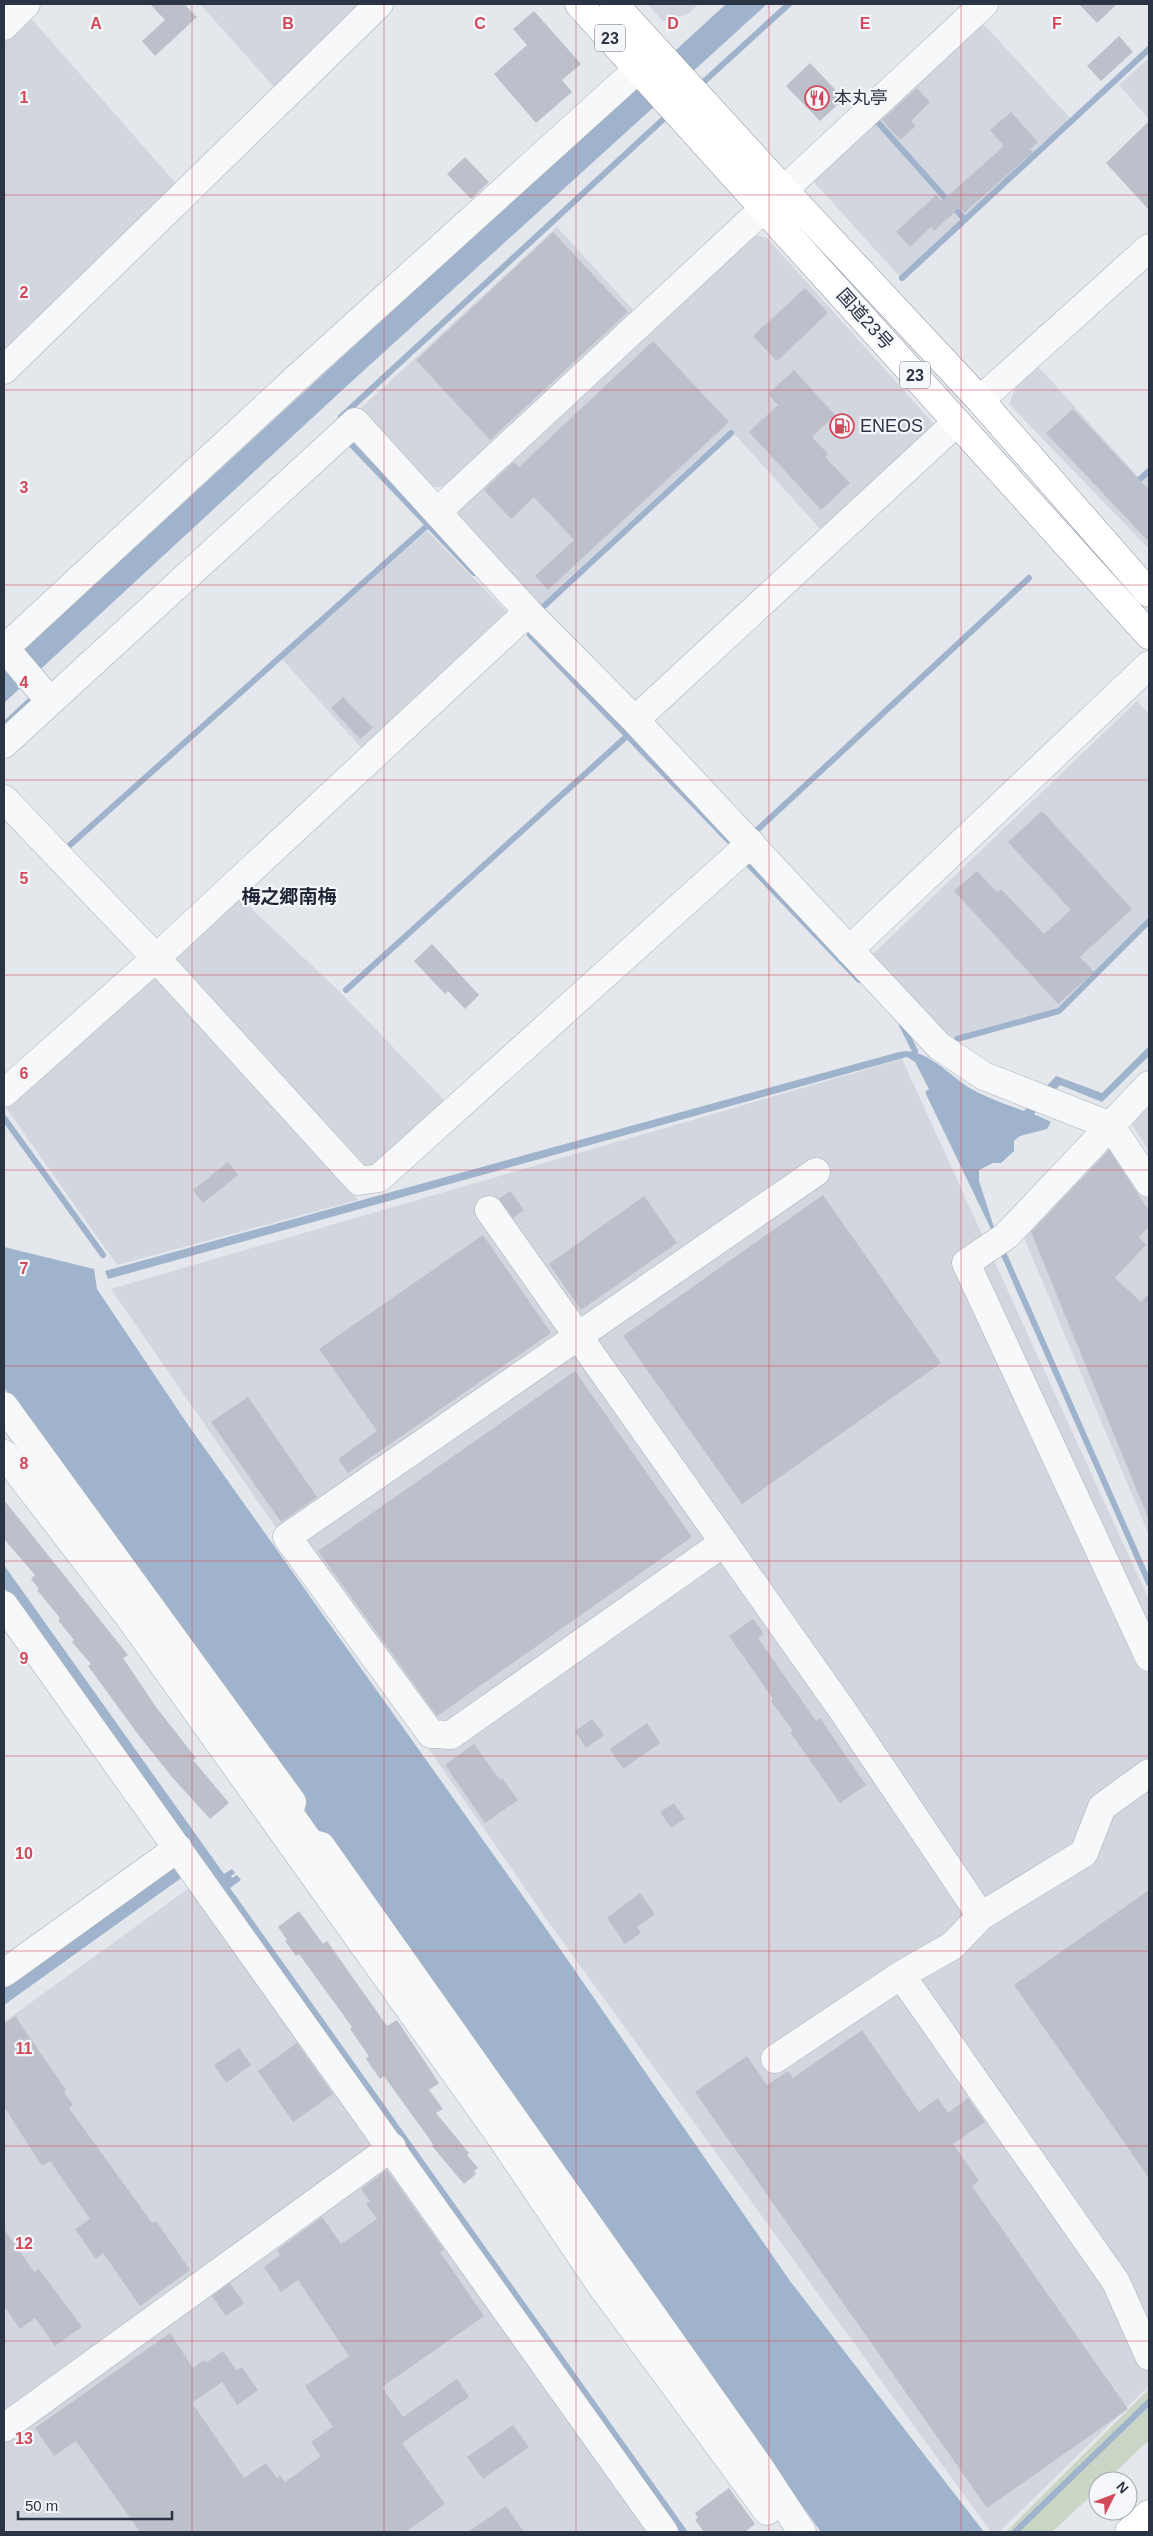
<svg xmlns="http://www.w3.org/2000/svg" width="1153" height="2536" font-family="Helvetica,'Noto Sans JP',sans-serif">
  <rect width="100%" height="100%" fill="#e4e7ec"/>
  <path fill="#d2d6de" d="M200,4H364L274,87Z
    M647,4H698L688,14L663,21Z
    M29,16L178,186L4,357V40Z
    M979,19L1070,118L900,277L814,182V174Z
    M1149,58V119L1119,85Z
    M557,227L636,313L443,487H429L358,411Z
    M753,235L767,238L934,424L823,532L730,429L540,605L458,517L459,511Z
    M1037,365L1141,480L1149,473V549L1009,404L1018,382Z
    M427,531L510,615L363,750L282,659Z
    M1137,701L1149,714V917L1058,1009L949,1038L872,955Z
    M237,895L338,990L447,1103L368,1169L174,957Z
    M152,978H162L358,1200L117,1265L4,1105Z
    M902,1059L1149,1600V2386L999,2532H991L547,1920L111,1289Z
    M1149,1105V1152L1131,1123Z
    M1112,1143L1149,1201V1535L1022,1233Z
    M193,1885L377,2145L4,2420V2022Z
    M384,2163L391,2165L651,2532H4V2438Z"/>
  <path fill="#c9d6c5" d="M1148,2390L1149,2440L1106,2481H1098V2489L1052,2532H1006Z"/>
  <path fill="#9fb4cc" d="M726,4H767L350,383L4,703V668Z
    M1149,1046V1056L1102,1102L1060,1085L1034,1114L1051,1122L1047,1129L1020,1136L1014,1141V1151L1001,1163H993L979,1170V1181L1002,1252L925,1092L929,1089L915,1062L907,1057L108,1279L105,1271L899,1052C929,1046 952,1081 977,1092C992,1100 1008,1105 1024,1111L1056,1076L1102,1093Z
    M4,1247L94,1269L97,1289L186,1422L542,1923L790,2281L984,2532H821L325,1836H314L299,1800L4,1387Z
    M4,1565L224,1874L232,1869L235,1873L231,1876L232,1878L237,1875L241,1880L230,1888L688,2532H680L184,1876L4,2005V1986L175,1864L189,1847L4,1587Z"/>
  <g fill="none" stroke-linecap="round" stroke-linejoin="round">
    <path stroke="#9fb4cc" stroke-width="6" d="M698,87L789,4
      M874,118L965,220
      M902,278L1149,49
      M341,417L670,113
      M346,439L474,573
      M1140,479L1149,471
      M544,606L731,433
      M530,635L729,841
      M4,725L35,696
      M755,832L1029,578
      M70,845L428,525
      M747,863L859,980
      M346,990L627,736
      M902,1025L915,1051L914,1055
      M957,1039L1059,1011L1149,921
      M4,1118L103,1255
      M1001,1248L1149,1583
      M1015,2532L1149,2402"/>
  </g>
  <path fill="#bbc0ca" d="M150,4H184L197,17L155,56L142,41L165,20Z
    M1079,4H1117L1097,23Z
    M534,11L581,64L562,80L572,92L536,123L494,74L527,45L513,29Z
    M1119,36L1133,52L1101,81L1087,66Z
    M810,63L844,99L820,121L786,86Z
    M917,88L930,102L911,121L916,126L900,140L882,120Z
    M1011,112L1038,142L1030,149L1033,152L964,213L959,208L934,231L931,227L910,247L896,232L936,195L942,201L1004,146L990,130Z
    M1149,121V210L1106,163Z
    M465,157L489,182L471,199L447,174Z
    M553,232L628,312L490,440L416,360Z
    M805,288L828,313L777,361L753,336Z
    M653,341L729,422L548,590L535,576L574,540L534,497L511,519L484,490L514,462L519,467Z
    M794,370L835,415L812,437L828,454L825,457L850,483L821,510L749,432L778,405L768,394Z
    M1073,409L1149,490V542L1046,433Z
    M343,697L373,728L360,739L331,708Z
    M1042,811L1132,909L1080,957L1094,972L1058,1004L954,891L977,871L997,892L1001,889L1044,934L1071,910L1008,842Z
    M432,944L479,995L465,1009L448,991L445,994L414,961Z
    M1109,1150L1149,1211V1226L1139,1237L1146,1245L1115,1278L1141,1302L1149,1293V1520L1031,1232Z
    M228,1162L238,1175L203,1203L193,1190Z
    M510,1191L524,1210L513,1218L499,1199Z
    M823,1195L941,1363L742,1504L623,1336Z
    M644,1196L677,1243L581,1310L549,1264Z
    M483,1235L551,1333L348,1473L338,1459L377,1431L319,1349Z
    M575,1371L692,1537L437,1716L318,1551Z
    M248,1397L317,1497L281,1522L211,1422Z
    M4,1500L128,1655L123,1658L156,1707L196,1758L193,1760L229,1803L210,1819L172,1777L137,1733L88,1666L91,1664L72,1642L74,1640L58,1620L60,1618L37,1590L39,1589L31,1579L35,1575L4,1539Z
    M753,1619L764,1634L758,1638L816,1721L820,1718L866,1785L840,1803L790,1732L793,1731L771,1701L773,1699L729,1636Z
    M592,1719L604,1735L586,1748L575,1731Z
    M647,1723L660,1743L623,1769L610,1749Z
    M474,1744L500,1780L502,1778L518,1800L485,1823L445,1765Z
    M674,1803L685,1819L671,1828L660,1812Z
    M1149,1890V2178L1014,1985Z
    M640,1893L655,1914L637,1927L641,1933L625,1944L607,1918Z
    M299,1911L323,1944L327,1941L387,2026L397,2020L439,2083L429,2090L443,2109L436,2113L469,2153L467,2155L478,2168L474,2171L476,2174L464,2184L432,2146L433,2145L428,2137L384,2076L380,2079L366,2059L369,2056L350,2029L352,2027L299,1954L296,1956L285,1941L287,1940L278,1927Z
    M15,2016L66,2090L64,2092L73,2105L69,2108L152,2223L156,2221L190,2270L140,2306L103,2253L96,2259L75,2229L90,2219L50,2161L42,2166L4,2107V2024Z
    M862,2030L919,2112L938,2098L948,2113L968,2098L985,2122L953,2144L979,2181L972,2186L1128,2409L987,2508L695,2092L747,2056L767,2085L788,2071L793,2078Z
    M297,2043L333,2094L293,2122L258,2071Z
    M239,2048L251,2065L226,2083L214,2065Z
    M387,2170L444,2250L440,2252L484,2316L382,2387L403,2417L457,2379L469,2397L402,2443L445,2504L405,2532H140L76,2441L54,2456L35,2428L170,2333L193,2368L204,2360L206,2363L223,2351L236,2370L242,2367L258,2390L237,2405L222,2382L192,2403L244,2478L266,2463L277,2478L280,2475L285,2482L321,2456L311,2442L333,2427L305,2386L349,2356L298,2280L281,2292L264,2267L280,2255L277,2250L322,2217L341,2244L377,2219L366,2204L370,2201L361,2189Z
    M4,2229L34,2272L39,2269L82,2327L55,2346L35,2318L20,2329L4,2306Z
    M230,2283L244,2303L226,2316L212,2296Z
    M513,2425L529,2447L483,2479L467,2457Z
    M729,2488L755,2524L745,2532H704L695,2520L698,2518L695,2513Z
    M506,2506L524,2532H468Z"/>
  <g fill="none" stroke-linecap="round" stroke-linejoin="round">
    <g stroke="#a9aeb7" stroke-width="29">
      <path id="minor" d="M4,26L26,4
        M4,370L379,4
        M980,400L1149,248
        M437,512L984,4
        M4,647L50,701
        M4,649L299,376L638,69
        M635,720L957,422
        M4,744L355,422L528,612L635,720L939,1046L984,1076L1111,1126L1149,1183
        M4,799L156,958L359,1181L379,1178L751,843
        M849,950L1149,665
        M1149,1085L1006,1236L966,1263L1149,1657
        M4,1093L156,958L528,612
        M489,1210L843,1711L981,1916
        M4,1406L292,1802L289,1813L310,1843L321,1846L758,2465L802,2532
        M4,1454L130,1618L496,2130L600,2284L767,2511
        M723,1543L451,1735L431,1734L287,1537L816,1172
        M4,1605L664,2532
        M4,1973L178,1848
        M901,1975L1116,2282L1149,2356
        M775,2059L901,1975L952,1946L981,1916L1084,1853L1102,1807L1149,1773
        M4,2428L392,2147"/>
    </g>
    <g stroke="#8b94a3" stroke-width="29">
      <path id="highway" d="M579,4L1149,635
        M614,4L784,190L980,400L1149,593
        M1129,2532L1149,2514"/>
    </g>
    <use href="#minor" stroke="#f7f8fa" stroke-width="28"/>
    <use href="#highway" stroke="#fff" stroke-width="28"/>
  </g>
  <path fill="none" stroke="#d1495b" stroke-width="1" stroke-opacity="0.55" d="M192,4V2532M384,4V2532M576,4V2532M769,4V2532M961,4V2532M4,195H1149M4,390H1149M4,585H1149M4,780H1149M4,975H1149M4,1170H1149M4,1366H1149M4,1561H1149M4,1756H1149M4,1951H1149M4,2146H1149M4,2341H1149"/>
  <defs>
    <g id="restaurant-ring" transform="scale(1.25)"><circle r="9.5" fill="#f4f6f9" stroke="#d1495b" stroke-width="1.5"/><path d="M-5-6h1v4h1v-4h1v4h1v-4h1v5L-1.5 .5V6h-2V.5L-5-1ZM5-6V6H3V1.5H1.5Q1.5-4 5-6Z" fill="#d1495b"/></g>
    <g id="fuel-ring" transform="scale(1.25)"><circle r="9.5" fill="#f4f6f9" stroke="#d1495b" stroke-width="1.5"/><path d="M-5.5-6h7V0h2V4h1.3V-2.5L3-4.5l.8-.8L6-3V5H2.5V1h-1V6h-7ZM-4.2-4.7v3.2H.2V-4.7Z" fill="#d1495b"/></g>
  </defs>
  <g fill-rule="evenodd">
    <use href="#restaurant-ring" x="817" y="98"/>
    <use href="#fuel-ring" x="842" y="426"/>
  </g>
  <g text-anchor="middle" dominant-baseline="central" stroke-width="4.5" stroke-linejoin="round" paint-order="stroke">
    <g fill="#f4f6f9" stroke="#676e7b" stroke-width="1">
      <rect x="595" y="24.5" width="30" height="27" rx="4"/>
      <rect x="900" y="361.5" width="30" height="27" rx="4"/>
    </g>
    <g font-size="16" font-weight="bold" fill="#2b3445">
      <text x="610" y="38">23</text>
      <text x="915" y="375">23</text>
    </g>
    <g font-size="18" fill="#2b3445" stroke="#f4f6f9" text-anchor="start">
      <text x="834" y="98">本丸亭</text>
      <text x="860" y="426">ENEOS</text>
    </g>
    <g font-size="18" fill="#2b3445" stroke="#f4f6f9">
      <text transform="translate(865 319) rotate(48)">国道23号</text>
    </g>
    <g font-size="19" font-weight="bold" fill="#1d2536" stroke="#f4f6f9">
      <text x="289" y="896">梅之郷南梅</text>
    </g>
  </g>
  <g font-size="16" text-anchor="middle" font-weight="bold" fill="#d1495b" stroke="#f4f6f9" stroke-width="4.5" stroke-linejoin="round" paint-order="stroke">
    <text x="96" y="29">A</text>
    <text x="288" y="29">B</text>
    <text x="480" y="29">C</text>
    <text x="673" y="29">D</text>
    <text x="865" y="29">E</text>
    <text x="1057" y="29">F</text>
    <text x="24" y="103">1</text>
    <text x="24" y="298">2</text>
    <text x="24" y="493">3</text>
    <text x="24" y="688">4</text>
    <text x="24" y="884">5</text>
    <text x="24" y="1079">6</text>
    <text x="24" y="1274">7</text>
    <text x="24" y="1469">8</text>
    <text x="24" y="1664">9</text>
    <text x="24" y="1859">10</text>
    <text x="24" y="2054">11</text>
    <text x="24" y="2249">12</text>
    <text x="24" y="2444">13</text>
  </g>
  <rect width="1153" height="2536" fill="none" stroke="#2b3445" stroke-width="10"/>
  <g transform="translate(1113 2496) rotate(48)"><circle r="24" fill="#f4f6f9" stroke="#a4a8b1"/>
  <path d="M0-4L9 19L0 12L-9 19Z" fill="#d1495b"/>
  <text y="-8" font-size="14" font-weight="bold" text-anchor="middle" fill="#2b3445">N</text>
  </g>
  <path d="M18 2511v8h154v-8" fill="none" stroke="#2b3445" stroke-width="2.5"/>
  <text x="25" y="2511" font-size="15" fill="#2b3445" stroke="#f4f6f9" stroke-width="4" paint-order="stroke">50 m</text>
</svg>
